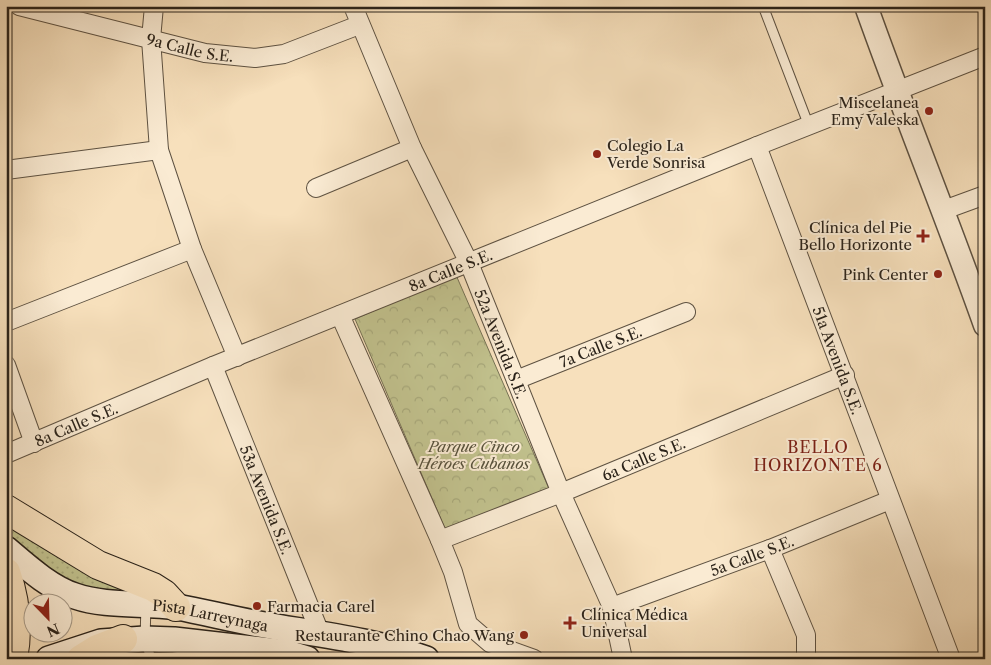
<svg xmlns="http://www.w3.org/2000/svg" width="991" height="665" font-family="'Libre Caslon Text',serif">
  <defs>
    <pattern id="forest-crowns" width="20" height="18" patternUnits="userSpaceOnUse" patternTransform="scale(1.25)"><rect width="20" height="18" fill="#c1c18d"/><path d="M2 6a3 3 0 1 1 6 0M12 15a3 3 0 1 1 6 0" fill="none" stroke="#a6a679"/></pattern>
    <pattern id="garden-dots" width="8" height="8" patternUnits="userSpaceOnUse" patternTransform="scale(1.25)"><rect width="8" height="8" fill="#c1c18d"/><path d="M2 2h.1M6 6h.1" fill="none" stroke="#a6a679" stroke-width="1.8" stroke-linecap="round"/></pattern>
  </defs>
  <rect width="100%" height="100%" fill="#f7e0bc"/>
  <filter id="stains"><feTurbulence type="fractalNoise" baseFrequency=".004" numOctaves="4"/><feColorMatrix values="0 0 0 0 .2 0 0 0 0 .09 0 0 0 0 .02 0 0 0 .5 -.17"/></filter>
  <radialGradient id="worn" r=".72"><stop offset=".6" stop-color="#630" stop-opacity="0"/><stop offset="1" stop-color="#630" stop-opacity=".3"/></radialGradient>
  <path fill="url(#forest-crowns)" stroke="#767254" d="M456,275L550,491L446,531L355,319Z"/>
  <path fill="url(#garden-dots)" stroke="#767254" d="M6,509L153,587L90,601L6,549Z"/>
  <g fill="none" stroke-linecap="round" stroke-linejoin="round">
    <g stroke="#5e5242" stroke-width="11">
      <path id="service" d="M763,6L809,126
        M146,605L145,639L151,659"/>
    </g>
    <g stroke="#5e5242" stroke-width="20">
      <g id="minor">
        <path id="s1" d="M19,6L205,53L255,58L284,54L359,25"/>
        <path d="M154,6L151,39L159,150L192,249L237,357"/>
        <path id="s2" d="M353,6L412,148L469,263L561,493L612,607L623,659"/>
        <path id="s3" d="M757,146L951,659"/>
        <path d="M6,170L159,150"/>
        <path d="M316,188L412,148"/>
        <path d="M944,210L985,195"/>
        <path d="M340,315L440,540L453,572L468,624L490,643L534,659"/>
        <path d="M6,322L192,249"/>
        <path d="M6,365L34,443"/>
        <path id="s4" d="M213,366L320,633"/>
        <path id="s5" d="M516,380L686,312"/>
        <path id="s6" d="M6,454L213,366L757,146L985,56"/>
        <path id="s7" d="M440,540L561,493L845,375"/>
        <path d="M770,549L806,635V659"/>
        <path id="s8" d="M612,607L770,549L890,500"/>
      </g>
    </g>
    <g stroke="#5e5242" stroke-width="25">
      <path id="tertiary" d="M866,6C904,113 947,218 985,325"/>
    </g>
    <g stroke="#2b231a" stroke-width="28">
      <g id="secondary">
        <path id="s9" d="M6,549C26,566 50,588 75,596C107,607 143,602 177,607C204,612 231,619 259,624C315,634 373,640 426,659"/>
        <path d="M49,659L101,642L145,639L174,640L287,653L307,659"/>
      </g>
    </g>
    <g stroke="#2b231a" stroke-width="30">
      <path id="primary" d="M6,509L98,565L153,587L164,594L176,607
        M6,572C16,601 19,629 13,659
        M81,659L97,649L123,639"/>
    </g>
    <use href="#service" stroke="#faebd3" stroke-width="9"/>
    <use href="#minor" stroke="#faebd3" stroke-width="18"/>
    <use href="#tertiary" stroke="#faebd3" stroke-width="22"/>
    <use href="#secondary" stroke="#faebd3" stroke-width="25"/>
    <use href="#primary" stroke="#f7e0bc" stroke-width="28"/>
  </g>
  <g fill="#8f2418" stroke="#faebd3" stroke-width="2">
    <circle cx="929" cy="111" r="5"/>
    <circle cx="597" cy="154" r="5"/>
    <path d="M920.5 228.5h5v5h5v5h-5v5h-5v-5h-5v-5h5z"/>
    <circle cx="938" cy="274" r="5"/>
    <circle cx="257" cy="606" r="5"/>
    <path d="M567.5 615.5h5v5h5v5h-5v5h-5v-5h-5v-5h5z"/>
    <circle cx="524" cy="635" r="5"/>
  </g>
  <g text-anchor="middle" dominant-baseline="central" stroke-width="4" stroke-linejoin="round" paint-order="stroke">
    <g font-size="15" fill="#2b231a" stroke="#faebd3">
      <text stroke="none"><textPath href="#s1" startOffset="176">9a Calle S.E.</textPath></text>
      <text stroke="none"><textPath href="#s6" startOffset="481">8a Calle S.E.</textPath></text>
      <text stroke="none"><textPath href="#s2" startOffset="369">52a Avenida S.E.</textPath></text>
      <text stroke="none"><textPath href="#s5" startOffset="91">7a Calle S.E.</textPath></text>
      <text stroke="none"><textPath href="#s3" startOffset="229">51a Avenida S.E.</textPath></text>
      <text stroke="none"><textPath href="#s6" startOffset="76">8a Calle S.E.</textPath></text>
      <text stroke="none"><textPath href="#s7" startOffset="219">6a Calle S.E.</textPath></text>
      <text stroke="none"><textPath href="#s4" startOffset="144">53a Avenida S.E.</textPath></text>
      <text stroke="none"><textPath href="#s8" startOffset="149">5a Calle S.E.</textPath></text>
      <text stroke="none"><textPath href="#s9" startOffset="221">Pista Larreynaga</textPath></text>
    </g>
    <g font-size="15" fill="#2b231a" stroke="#faebd3" text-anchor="end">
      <text x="919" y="102">Miscelanea<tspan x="919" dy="17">Emy Valeska</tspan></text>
      <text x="607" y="145" text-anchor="start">Colegio La<tspan x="607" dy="17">Verde Sonrisa</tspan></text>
      <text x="912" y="227">Clínica del Pie<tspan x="912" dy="17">Bello Horizonte</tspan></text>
      <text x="928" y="274">Pink Center</text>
      <text x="267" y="606" text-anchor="start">Farmacia Carel</text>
      <text x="581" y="614" text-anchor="start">Clínica Médica<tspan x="581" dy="17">Universal</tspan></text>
      <text x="514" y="635">Restaurante Chino Chao Wang</text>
    </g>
    <g font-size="15" font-style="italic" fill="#58523c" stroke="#faebd3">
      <text x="474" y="446">Parque Cinco<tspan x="474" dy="17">Héroes Cubanos</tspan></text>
    </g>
    <g font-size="16" letter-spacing="1" fill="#7a1f14" stroke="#faebd3">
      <text x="818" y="447">BELLO<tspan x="818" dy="18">HORIZONTE 6</tspan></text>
    </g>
  </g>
  <rect width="991" height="665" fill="none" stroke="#f7e0bc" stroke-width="25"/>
  <rect x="8" y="8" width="976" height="650" fill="none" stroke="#2b231a" stroke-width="2.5"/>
  <rect x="12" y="12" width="966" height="640" fill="none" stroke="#2b231a"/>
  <g transform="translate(48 618) rotate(157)"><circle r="24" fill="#faebd3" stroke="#a79b89"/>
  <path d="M0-4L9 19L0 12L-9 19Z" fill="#8f2418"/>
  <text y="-8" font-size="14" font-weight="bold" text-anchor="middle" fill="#2b231a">N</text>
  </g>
  <rect width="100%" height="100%" filter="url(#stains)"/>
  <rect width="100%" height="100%" fill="url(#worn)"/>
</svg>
